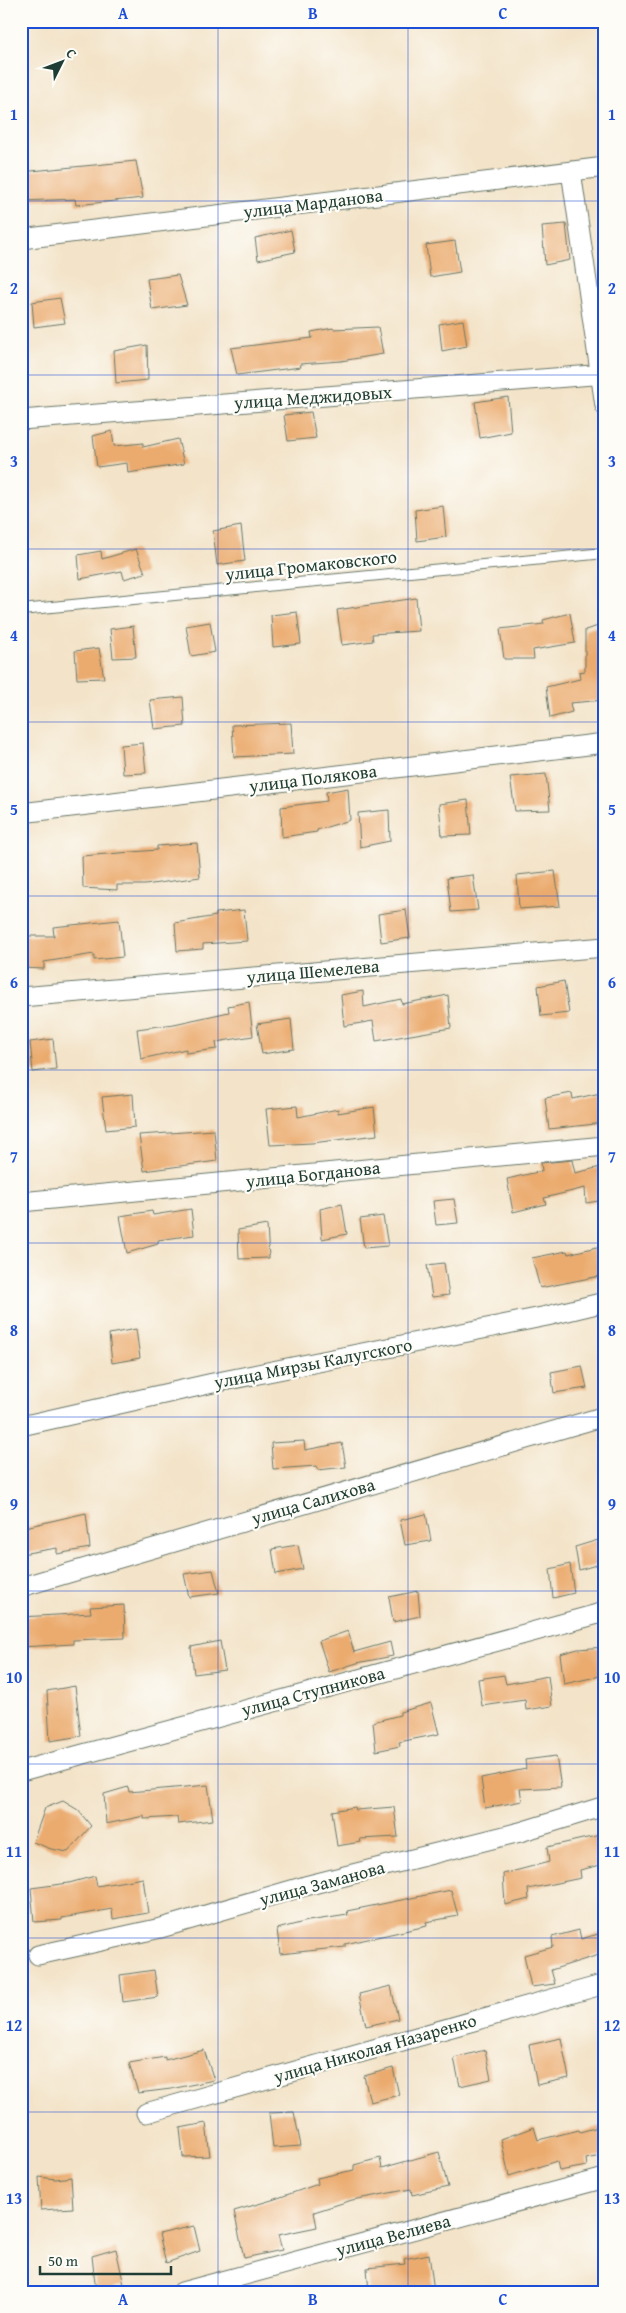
<svg xmlns="http://www.w3.org/2000/svg" width="626" height="2313" font-family="'Gentium Book Plus',serif">
  <rect width="100%" height="100%" fill="#fdfcf7"/>
  <filter id="ink" filterUnits="userSpaceOnUse"><feTurbulence type="fractalNoise" baseFrequency=".02" numOctaves="2"/><feDisplacementMap in="SourceGraphic" scale="10" xChannelSelector="R" yChannelSelector="G"/><feConvolveMatrix kernelMatrix="1 2 1 2 8 2 1 2 1" color-interpolation-filters="sRGB"/></filter>
  <filter id="wash" filterUnits="userSpaceOnUse"><feTurbulence type="fractalNoise" baseFrequency=".0096" numOctaves="4" result="noise"/><feDisplacementMap in="SourceGraphic" scale="20" xChannelSelector="R" yChannelSelector="G"/><feGaussianBlur stdDeviation="1.12" result="paint"/><feColorMatrix in="noise" values="0 0 0 0 0 0 0 0 0 0 0 0 0 0 0 0 0 1.4 0 .05"/><feComposite in="paint" operator="in"/></filter>
  <g filter="url(#wash)">
    <rect width="100%" height="100%" fill="#f3e3c8"/>
    <g id="blocks">
      <path fill="#ebab6e" d="M136,161L143,198L76,205L75,199L21,201V172Z
        M566,224L570,260L545,265L542,226Z
        M291,230L295,252L258,260L255,238Z
        M455,241L460,272L430,277L426,245Z
        M178,275L187,305L152,310L147,279Z
        M60,298L65,323L34,327L32,302Z
        M463,320L467,346L442,351L439,324Z
        M378,327L383,354L341,361L300,364L301,367L237,375L231,348L312,338L311,332L333,328V329Z
        M147,345L148,380L116,383L114,351Z
        M508,397L511,432L480,438L475,402Z
        M311,412L316,438L288,441L284,415Z
        M112,431L114,446L143,443V447L178,439L184,464L128,473L127,463L97,467L93,436Z
        M443,506L446,537L417,541L415,510Z
        M241,526L245,561L217,565L213,531Z
        M136,549L145,573L124,579L122,571L80,579L78,555L101,551L102,559Z
        M416,598L419,631L372,634L373,641L342,645L337,610Z
        M297,612L301,644L273,647L271,615Z
        M570,613L575,643L533,650L534,659H504L500,629L544,624L543,620Z
        M210,622L215,652L191,656L186,626Z
        M605,624V656H603L605,700L570,703L572,712L550,718L546,687L580,679L579,672L585,671V630Z
        M133,626L136,657L113,658L110,629Z
        M99,648L104,678L77,679L75,651Z
        M183,697L185,726L154,729L150,700Z
        M291,723L293,754L234,757L232,725Z
        M143,743L146,773L123,774L121,745Z
        M546,774L550,810L515,811L510,777Z
        M348,788L350,820L317,830V832L282,837L281,807L327,801L326,792Z
        M468,800L471,835L442,836L439,804Z
        M389,810L390,841L360,847L358,813Z
        M197,843L200,877L145,885H117V890L83,888L82,856L157,850V846Z
        M555,871L560,906L519,909L517,875Z
        M473,875L478,910L451,912L447,878Z
        M244,910L247,941L203,944V949L177,951L175,923L216,916V913Z
        M406,910L410,938L381,942L378,914Z
        M119,920L123,957L94,960V954L44,962V969L21,968V936H54L53,927Z
        M564,981L569,1013L541,1016L538,986Z
        M363,991L364,1007L401,999L402,1004L448,995L451,1028L376,1041L373,1021L344,1026L341,995Z
        M249,1002L253,1036L216,1042L217,1049L186,1053V1049L141,1059L137,1029L174,1024L229,1012L228,1006Z
        M291,1019L294,1049L262,1054L257,1024Z
        M53,1039L56,1069L33,1072L30,1042Z
        M605,1092V1123L549,1129L545,1098L572,1093L573,1099Z
        M133,1094L135,1127L106,1130L102,1097Z
        M297,1106L298,1117L338,1109V1113L374,1107L377,1135L312,1143L270,1145L266,1109Z
        M214,1130L217,1161L144,1171L139,1135Z
        M572,1160L575,1173L605,1166V1200L586,1203L585,1188L544,1198L546,1204L513,1212L507,1179L542,1171L541,1163Z
        M454,1199L458,1223L436,1225L433,1201Z
        M342,1204L347,1234L322,1239L320,1209Z
        M191,1209L194,1235L158,1240V1244L127,1253L120,1216L152,1211L153,1215Z
        M383,1216L388,1246L364,1248L360,1219Z
        M267,1225L269,1258L239,1259L238,1230Z
        M605,1245V1275L540,1288L532,1258L567,1251L568,1254Z
        M444,1263L449,1295L432,1297L427,1265Z
        M136,1329L140,1358L112,1363L109,1334Z
        M582,1366L587,1388L554,1393L551,1372Z
        M304,1441L305,1450L342,1443L346,1467L318,1470L317,1466L273,1469L271,1443Z
        M86,1513L90,1548L57,1554V1548L21,1554V1528Z
        M426,1514L431,1541L405,1545L400,1520Z
        M598,1540L603,1563L579,1570L575,1547Z
        M298,1545L303,1569L276,1574L272,1549Z
        M570,1564L574,1593L553,1598L550,1569Z
        M213,1570L219,1593L189,1597L184,1574Z
        M418,1591L420,1616L393,1622L389,1597Z
        M124,1605L125,1638L73,1640V1644L21,1647V1617L91,1613L90,1607Z
        M348,1631L354,1652L390,1642L393,1656L357,1663L329,1672L319,1641Z
        M220,1641L225,1670L194,1674L191,1647Z
        M605,1647V1675L564,1684L560,1654L578,1649Z
        M504,1675L506,1684L548,1676L552,1706L526,1710L525,1700L482,1706L478,1679Z
        M75,1686L81,1736L50,1741L47,1691Z
        M431,1703L439,1734L399,1742L400,1746L376,1751L373,1722L400,1715V1712Z
        M556,1756L561,1787L520,1789L522,1801L485,1808L481,1778L526,1769L525,1760Z
        M208,1785L213,1820L178,1824L177,1817L144,1819V1816L106,1824L104,1794L128,1787L129,1792Z
        M63,1801L78,1810L91,1826L68,1852L51,1849L33,1842L45,1808Z
        M355,1807L356,1810L394,1807L398,1837L360,1839L361,1842L337,1846L332,1811Z
        M605,1834V1864L580,1870L581,1878L528,1889L529,1899L505,1905L503,1874L549,1862L547,1847Z
        M95,1876L97,1886L143,1878L148,1913L113,1919L112,1909L62,1918V1920L34,1922L31,1888L69,1883Z
        M451,1890L458,1916L426,1922L427,1926L345,1944V1947L280,1954L277,1929L308,1921L348,1915L347,1911Z
        M579,1930L581,1939L605,1932V1953L551,1970L555,1984L531,1987L524,1955L553,1947L552,1937Z
        M154,1970L158,1997L123,2002L120,1975Z
        M391,1986L398,2019L366,2026L359,1994Z
        M561,2038L569,2078L537,2085L529,2045Z
        M204,2050L214,2080L171,2089L138,2093L129,2063L165,2057V2060Z
        M485,2050L491,2079L460,2086L454,2058Z
        M393,2068L399,2095L370,2102L364,2076Z
        M294,2112L301,2146L273,2148L269,2113Z
        M206,2123L210,2156L183,2157L180,2128Z
        M605,2125V2155L586,2159L587,2166L559,2171L557,2161L509,2176L501,2139L534,2127L538,2140L579,2130L580,2132Z
        M439,2152L448,2187L412,2195L411,2189L352,2200L314,2212L317,2227L278,2235L282,2250L244,2258L234,2211L272,2200L318,2184L317,2178L354,2170V2165L380,2158L382,2168Z
        M39,2177L56,2179L71,2177L73,2208L41,2210Z
        M194,2226L200,2251L166,2263L159,2234Z
        M116,2249L124,2285L96,2292L92,2256Z
        M429,2254L434,2291L369,2292L367,2268L405,2264L404,2259Z"/>
    </g>
  </g>
  <g filter="url(#ink)">
    <use href="#blocks" fill-opacity="0" stroke="#697768" stroke-width="1"/>
    <g fill="none" stroke-linecap="round" stroke-linejoin="round">
      <g stroke="#697768" stroke-width="12">
        <path id="lane" d="M21,610L605,553"/>
      </g>
      <g stroke="#697768" stroke-width="21">
        <path id="street" d="M571,171L605,406
          M21,239L605,167
          M21,420L605,374
          M21,813L605,743
          M21,997L605,947
          M21,1202L605,1146
          M21,1426L213,1383L547,1316L605,1302
          M21,1587L605,1416
          M21,1771L605,1612
          M38,1955L161,1928L305,1886L520,1832L605,1806
          M146,2113L605,1984
          M182,2292L605,2178"/>
      </g>
      <use href="#lane" stroke="#fff" stroke-width="10"/>
      <use href="#street" stroke="#fff" stroke-width="19"/>
    </g>
  </g>
  <path fill="none" stroke="#1d4ed8" stroke-width="1" stroke-opacity="0.55" d="M218,21V2292M408,21V2292M21,201H605M21,375H605M21,549H605M21,722H605M21,896H605M21,1070H605M21,1243H605M21,1417H605M21,1591H605M21,1764H605M21,1938H605M21,2112H605"/>
  <g text-anchor="middle" dominant-baseline="central" stroke-width="4.5" stroke-linejoin="round" paint-order="stroke">
    <g font-size="18" fill="#1f3d34" stroke="#fdfcf7">
      <text transform="translate(313 203) rotate(-7)">улица Марданова</text>
      <text transform="translate(313 397) rotate(-4)">улица Меджидовых</text>
      <text transform="translate(311 565) rotate(-6)">улица Громаковского</text>
      <text transform="translate(313 778) rotate(-7)">улица Полякова</text>
      <text transform="translate(313 971) rotate(-5)">улица Шемелева</text>
      <text transform="translate(313 1174) rotate(-6)">улица Богданова</text>
      <text transform="translate(313 1363) rotate(-11)">улица Мирзы Калугского</text>
      <text transform="translate(313 1501) rotate(-16)">улица Салихова</text>
      <text transform="translate(313 1691) rotate(-15)">улица Ступникова</text>
      <text transform="translate(322 1883) rotate(-15)">улица Заманова</text>
      <text transform="translate(375 2048) rotate(-16)">улица Николая Назаренко</text>
      <text transform="translate(393 2235) rotate(-15)">улица Велиева</text>
    </g>
  </g>
  <rect width="626" height="2313" fill="none" stroke="#fdfcf7" stroke-width="55"/>
  <g transform="translate(62 62) rotate(48)" stroke="#fdfcf7" stroke-width="4" paint-order="stroke">
  <path d="M0-4L9 19L0 12L-9 19Z" fill="#1f3d34"/>
  <text y="-8" font-size="14" font-weight="bold" text-anchor="middle" fill="#1f3d34">С</text>
  </g>
  <path d="M40 2266v8h131v-8" fill="none" stroke="#1f3d34" stroke-width="2.5"/>
  <text x="48" y="2266" font-size="15" fill="#1f3d34" stroke="#fdfcf7" stroke-width="4" paint-order="stroke">50 m</text>
  <rect x="28" y="28" width="570" height="2258" fill="none" stroke="#1d4ed8" stroke-width="2"/>
  <g font-size="16" text-anchor="middle" font-weight="bold" fill="#1d4ed8">
    <text x="123" y="19">A</text>
    <text x="313" y="19">B</text>
    <text x="503" y="19">C</text>
    <text x="14" y="120">1</text>
    <text x="612" y="120">1</text>
    <text x="14" y="294">2</text>
    <text x="612" y="294">2</text>
    <text x="14" y="467">3</text>
    <text x="612" y="467">3</text>
    <text x="14" y="641">4</text>
    <text x="612" y="641">4</text>
    <text x="14" y="815">5</text>
    <text x="612" y="815">5</text>
    <text x="14" y="988">6</text>
    <text x="612" y="988">6</text>
    <text x="14" y="1162">7</text>
    <text x="612" y="1162">7</text>
    <text x="14" y="1336">8</text>
    <text x="612" y="1336">8</text>
    <text x="14" y="1510">9</text>
    <text x="612" y="1510">9</text>
    <text x="14" y="1683">10</text>
    <text x="612" y="1683">10</text>
    <text x="14" y="1857">11</text>
    <text x="612" y="1857">11</text>
    <text x="14" y="2031">12</text>
    <text x="612" y="2031">12</text>
    <text x="14" y="2204">13</text>
    <text x="612" y="2204">13</text>
    <text x="123" y="2305">A</text>
    <text x="313" y="2305">B</text>
    <text x="503" y="2305">C</text>
  </g>
</svg>
